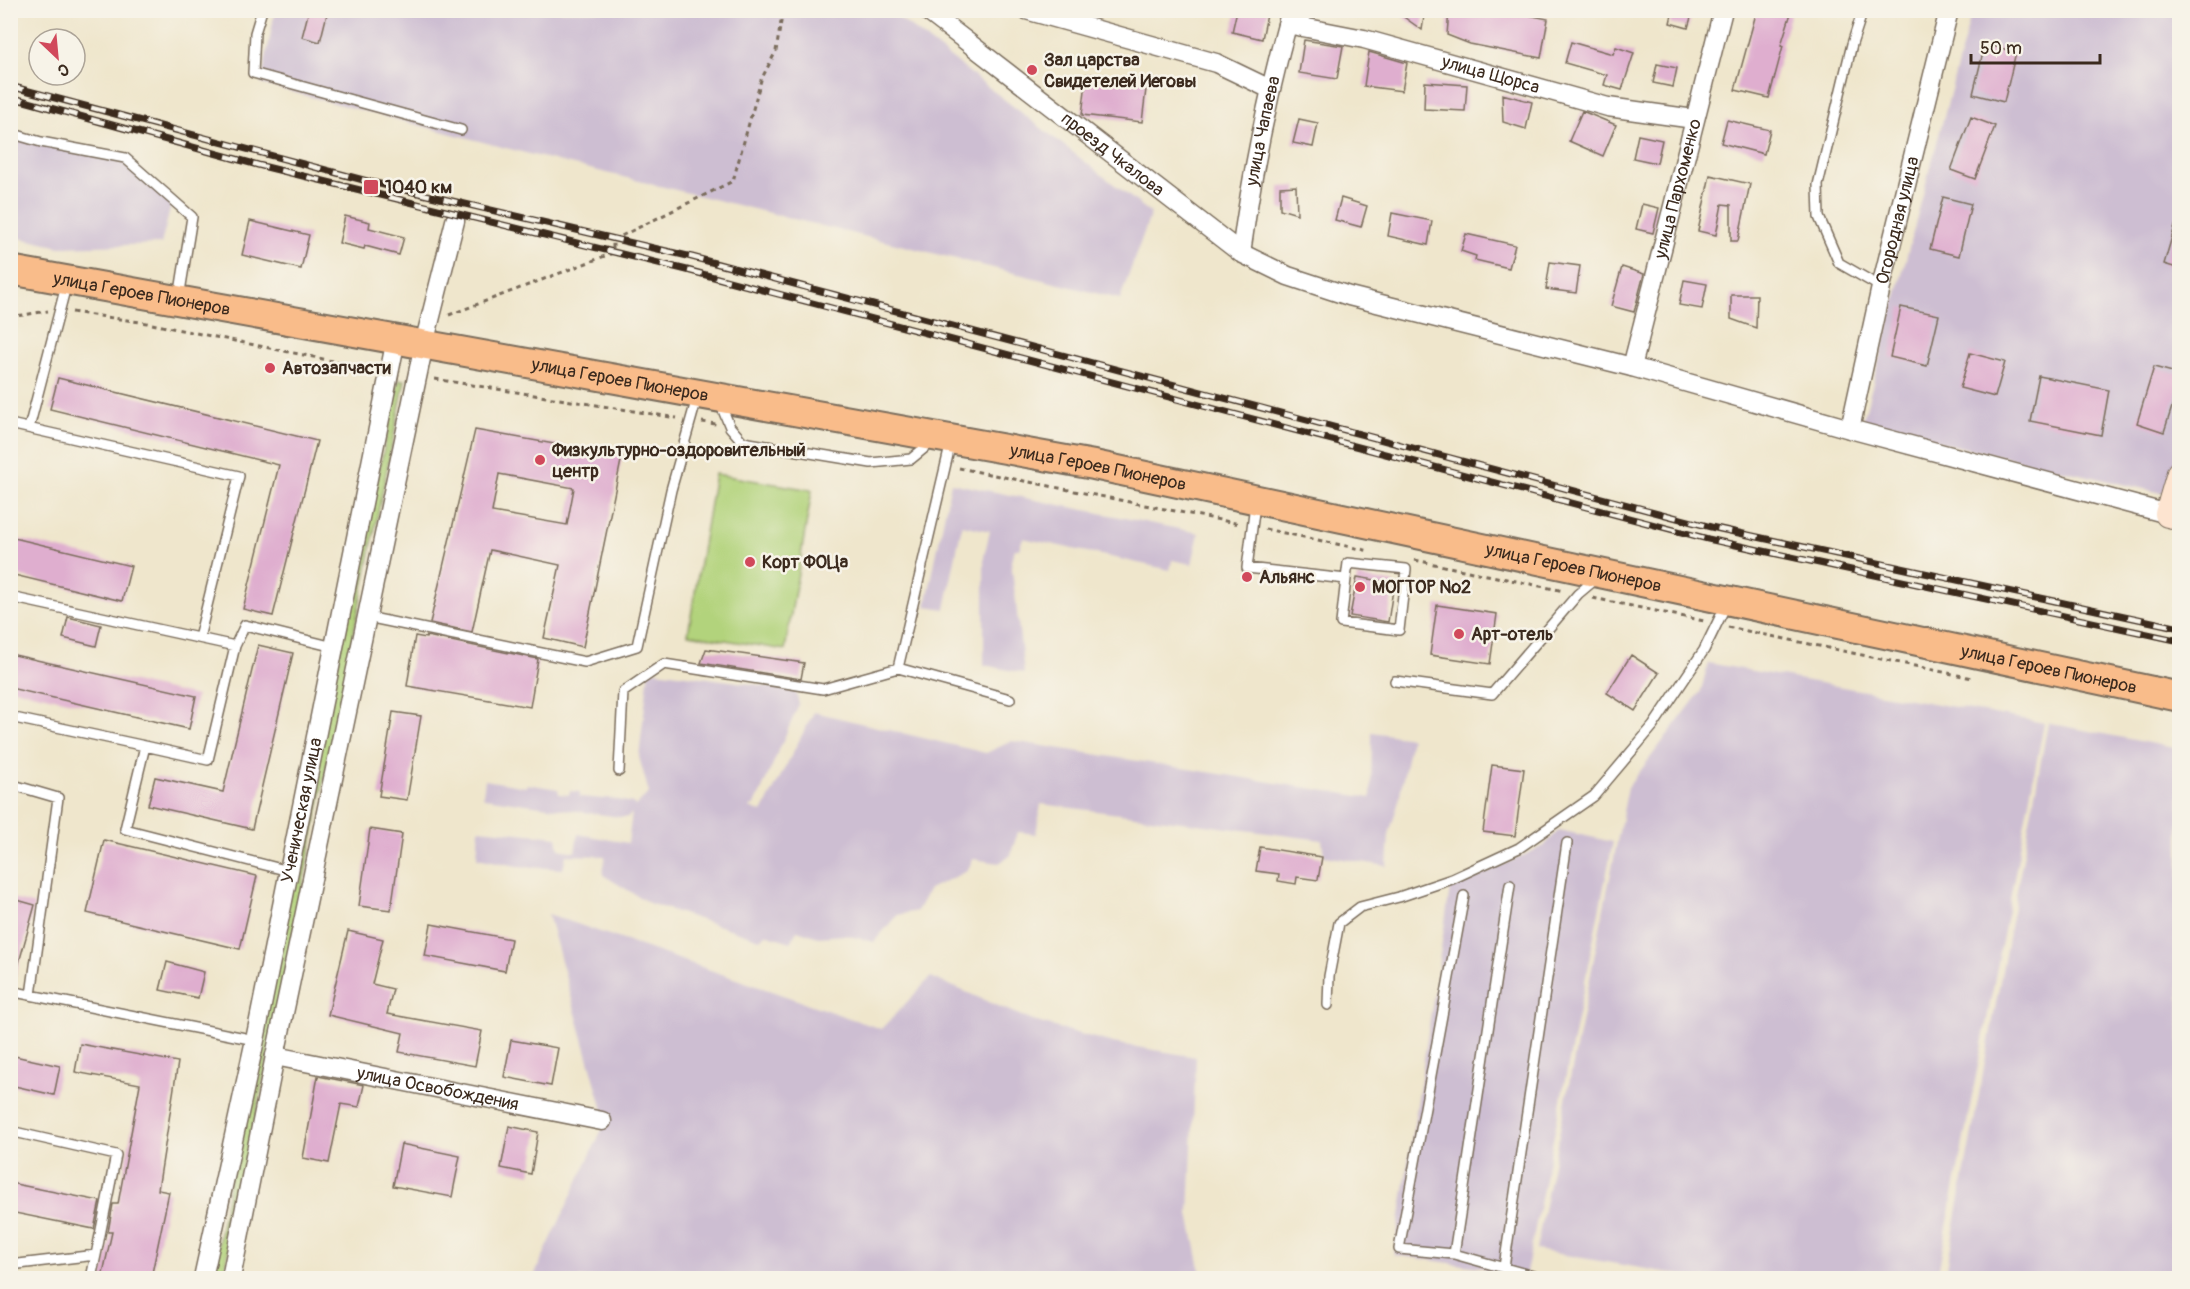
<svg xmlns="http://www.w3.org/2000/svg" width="2190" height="1289" font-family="Pangolin,sans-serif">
  <rect width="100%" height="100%" fill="#f7f3e8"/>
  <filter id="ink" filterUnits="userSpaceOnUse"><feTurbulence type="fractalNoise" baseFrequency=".0167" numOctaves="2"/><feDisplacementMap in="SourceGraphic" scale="12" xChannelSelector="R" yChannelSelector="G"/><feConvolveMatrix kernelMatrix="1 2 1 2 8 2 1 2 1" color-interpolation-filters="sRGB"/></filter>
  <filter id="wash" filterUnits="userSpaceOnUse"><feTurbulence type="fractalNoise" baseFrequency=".008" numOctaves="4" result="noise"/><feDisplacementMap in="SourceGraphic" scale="24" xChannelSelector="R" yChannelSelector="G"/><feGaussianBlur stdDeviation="1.35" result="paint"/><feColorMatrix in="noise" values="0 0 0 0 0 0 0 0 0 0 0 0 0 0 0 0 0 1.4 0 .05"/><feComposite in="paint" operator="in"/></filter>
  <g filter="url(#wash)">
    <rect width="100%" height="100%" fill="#efe6cc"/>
    <path fill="#cdbed2" d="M275,11H890L1151,213L1120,299L533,155L261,84Z
      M1972,11H2179V497L1862,424Z
      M11,132L129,159L172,202L161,244L60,247L11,236Z
      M951,483L1199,533L1192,564L1172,560L1170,570L1023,538L1019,549H1015L1011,561L1024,673L984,665V556L990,531L962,525L945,609L926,606Z
      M1708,663L2044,723L1937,1278H1699L1536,1250L1628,787L1701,691Z
      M649,670L795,690L799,704L755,805L749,808L762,812L814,712L986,753L1012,741L1371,798L1372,732L1411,738L1398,804L1389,834L1387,866L1324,856L1322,840L1041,804L1036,834L1018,832L1010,856L999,863L973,859L967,871L929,889L917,911L897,915L874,942L845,935L818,937L797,930L791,942L765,934L760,939L649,903L603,875L605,856L566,855L563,869L517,866L477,858L479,829L557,837L559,849L575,852L578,834L628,843L632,813L628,817H620L484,798L483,795L485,780L526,787L527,784L558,789L559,794L569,795L570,791L580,792V797L603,799L606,798L633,803L635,806L649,793L639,757Z
      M2048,723L2179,749V1278H1945Z
      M1559,830L1613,842L1525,1278H1496L1485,1276V1268L1394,1255L1450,889L1544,846Z
      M548,914L881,1029L931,977L1033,1021L1113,1043L1196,1057L1189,1214L1202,1278H533L606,1121Z"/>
    <path fill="#b2d37b" stroke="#767e4c" stroke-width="1.5" d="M399,380H405L223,1278H212L255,1040Z
      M715,474L812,490L785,650L688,634Z"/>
    <g id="blocks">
      <path fill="#dfaecf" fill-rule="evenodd" d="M309,10H328L320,42L302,37Z
        M1237,10H1268L1262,39L1232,32Z
        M1394,10H1425L1422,30Z
        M1449,10L1492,14V10H1504L1548,19L1541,58L1470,44L1447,35Z
        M1673,10H1693L1688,28L1670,23Z
        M1757,10H1792L1781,45L1783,46L1769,98L1735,90Z
        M1304,40L1343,46L1337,79L1299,73Z
        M1571,42L1613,54L1616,47L1634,53L1622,90L1604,85L1607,75L1565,63Z
        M1985,44L2016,52L2004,102L1973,94Z
        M1369,52L1407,63L1402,91L1364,86Z
        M1657,64L1677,68L1673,87L1653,83Z
        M1087,74L1147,81L1142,122L1082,115Z
        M1425,82L1467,85L1465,111L1424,109Z
        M1502,94L1532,102L1526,129L1503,122Z
        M1582,111L1616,125L1603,156L1569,141Z
        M1971,117L1995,126L1975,179L1951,170Z
        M1299,119L1318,123L1313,147L1293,143Z
        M1727,120L1770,130L1764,154L1721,143Z
        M1638,135L1662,140L1657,163L1633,158Z
        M1710,175L1750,184L1738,241H1731V205L1722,204L1716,235L1698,231Z
        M1296,186L1297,214L1280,209V187Z
        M1943,197L1971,204L1959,256L1930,249Z
        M1341,198L1367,206L1361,227L1335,220Z
        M1642,204L1659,208L1653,233L1636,229Z
        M1392,213L1432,221L1428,245L1388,236Z
        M345,216L370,222L369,228L404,237L399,255L365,246L364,249L339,243Z
        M250,221L309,235L301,269L242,255Z
        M2176,223L2180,224V269L2164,264Z
        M1466,234L1515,245L1509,268L1475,260L1476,256L1461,251Z
        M1550,262L1580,266L1576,293L1546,289Z
        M1622,267L1644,274L1634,312L1611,306Z
        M1684,280L1707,284L1702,309L1679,305Z
        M1731,295H1757L1756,328L1731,319Z
        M1901,307L1939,315L1927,366L1890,357Z
        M1970,353L2005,362L1995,397L1960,388Z
        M2154,367L2180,374V382L2164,432L2137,423Z
        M2039,376L2109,390L2101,435L2030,421Z
        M58,378L317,441L273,616L243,609L279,465L50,409Z
        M475,430L622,456L583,647L544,638L560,565L490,550L472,632L430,623ZM499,474L574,488L567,525L492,512Z
        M10,537L131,566L122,601L10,574Z
        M1357,577L1394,583L1388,622L1350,616Z
        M1437,605L1497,614L1490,664L1430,655Z
        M68,617L101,625L96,646L63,638Z
        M415,636L426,638L427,636L538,659L530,707L407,686Z
        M258,645L293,653L252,829L148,805L155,777L223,792Z
        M706,649L804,663L801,679L701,663Z
        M10,654L196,696L189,729L10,688Z
        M1631,655L1659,673L1635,711L1607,693Z
        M393,712L421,716L407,800L379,796Z
        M1492,765L1524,769L1515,836L1483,832Z
        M370,829L402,834L391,910L359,906Z
        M104,840L257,876L240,949L87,913Z
        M1260,847L1322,857L1318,880L1297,877L1296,884L1278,881L1279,874L1256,871Z
        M10,898L35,905L15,977L10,976Z
        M431,924L511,939L505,971L425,956Z
        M348,931L383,939L372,984L393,989L387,1014L482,1031L475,1066L399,1052L403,1033L328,1015Z
        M167,962L204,972L198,998L160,990Z
        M511,1040L558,1048L551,1086L504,1077Z
        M80,1044L178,1062L158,1190L169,1192L151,1278H102L112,1232H108L113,1204H118L140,1084L75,1072Z
        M10,1055L60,1066L54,1095L10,1085Z
        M318,1076L364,1085L359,1107L341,1104L329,1163L303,1158Z
        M509,1126L538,1132L531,1174L501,1168Z
        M401,1144L460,1156L452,1197L393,1186Z
        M10,1183L100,1201L94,1229L10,1212Z"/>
    </g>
  </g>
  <g filter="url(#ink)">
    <use href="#blocks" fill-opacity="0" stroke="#7a6c5b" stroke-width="1.5"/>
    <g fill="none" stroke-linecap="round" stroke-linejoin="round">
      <g stroke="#7a6c5b" stroke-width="12">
        <path id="lane" d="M262,10L255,33L253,73L461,130
          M1863,10L1852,44L1818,185L1819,217L1839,263L1881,287
          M10,133L41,142L125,158L192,217L179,298
          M720,403L730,427L743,442L871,463L911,459L933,441
          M10,424L239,476L199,638
          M29,428L67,282
          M1255,504L1247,568L1346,579L1348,563L1406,569L1399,630L1341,623L1346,579
          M10,597L235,646L245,625L334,647
          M367,617L585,662L637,646L671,490L697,398
          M898,668L1010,699
          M1395,681L1492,694L1578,594L1597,578
          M10,717L145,746L125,829L289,871
          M145,746L208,760L235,646
          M619,771L623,692L664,664L823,689L898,668L951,442
          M10,784L58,798L31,995
          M1510,885L1454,1254L1540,1278
          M10,991L255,1040
          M1328,1005L1329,976L1339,923L1360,907L1399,897L1452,879L1519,848L1594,796L1653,726L1704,650L1726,605
          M10,1131L116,1155L96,1255
          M1454,1254L1399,1249L1464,896
          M10,1265L96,1255L91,1278
          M1504,1267L1567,843"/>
      </g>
      <g stroke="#7a6c5b" stroke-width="21">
        <g id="street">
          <path id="s1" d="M926,10L1241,253L1288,276L1349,296L1632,367L1850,429L2168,514"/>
          <path d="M1026,10L1216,63L1270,89"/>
          <path id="s2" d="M1287,24L1364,39L1608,107L1694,119"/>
          <path id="s3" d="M1241,253C1252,171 1269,90 1291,10"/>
          <path id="s4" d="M1632,367L1723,10"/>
          <path id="s5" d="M1850,429L1881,287L1949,10"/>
          <path id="s6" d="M275,1056L602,1121"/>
          <path id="s7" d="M203,1278L255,1040L396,339"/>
          <path d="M231,1278L275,1056L424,344L455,221"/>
        </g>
      </g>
      <g stroke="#7a6c5b" stroke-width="28">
        <path id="secondary" d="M2180,473L2168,514L2180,517"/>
      </g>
      <g stroke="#7a6c5b" stroke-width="32">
        <g id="primary">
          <path id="s8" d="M10,270L1094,465L2180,697"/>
        </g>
      </g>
      <path stroke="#7a6c5b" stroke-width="3" stroke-dasharray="4.5 4.5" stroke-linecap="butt" d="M72,312L147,323L372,369
        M449,315L613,253V240L733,181L761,80L776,51L783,10
        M10,317L48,311
        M435,379L677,418
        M702,422L716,424
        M959,468L1240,524
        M1265,529L1370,551
        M1415,560L1564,591
        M1593,598L1704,621
        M1728,627L1972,678"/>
      <use href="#lane" stroke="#fff" stroke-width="9"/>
      <use href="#street" stroke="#fff" stroke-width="18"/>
      <use href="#secondary" stroke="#fde4d0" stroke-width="26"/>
      <use href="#primary" stroke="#f9bc8a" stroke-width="28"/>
      <g stroke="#3b2a1e" stroke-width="7">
        <path id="rail" d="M10,86L371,182L692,257L1711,527L2180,628
          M10,97L258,165L687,270L1708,539L2180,641"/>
      </g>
      <use href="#rail" stroke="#f7f3e8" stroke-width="4.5" stroke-dasharray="14" stroke-linecap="butt"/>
    </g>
  </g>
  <g fill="#d1495b" stroke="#f7f3e8" stroke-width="2">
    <circle cx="1032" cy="70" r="6"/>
    <rect x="363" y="179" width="16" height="16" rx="3"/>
    <circle cx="270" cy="368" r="6"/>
    <circle cx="540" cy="460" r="6"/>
    <circle cx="750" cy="562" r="6"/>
    <circle cx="1247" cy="577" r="6"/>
    <circle cx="1360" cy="587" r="6"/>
    <circle cx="1459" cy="634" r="6"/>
  </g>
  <g text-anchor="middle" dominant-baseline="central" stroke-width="5" stroke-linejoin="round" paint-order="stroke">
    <g font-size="18" font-weight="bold" fill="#3b2a1e" stroke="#f7f3e8" text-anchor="start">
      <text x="1044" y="60">Зал царства<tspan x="1044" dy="21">Свидетелей Иеговы</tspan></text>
      <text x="385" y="187">1040 км</text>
      <text x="282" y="368">Автозапчасти</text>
      <text x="552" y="450">Физкультурно-оздоровительный<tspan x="552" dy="21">центр</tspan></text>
      <text x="762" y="562">Корт ФОЦа</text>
      <text x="1259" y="577">Альянс</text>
      <text x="1372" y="587">МОГТОР №2</text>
      <text x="1471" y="634">Арт-отель</text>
    </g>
    <g font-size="18" fill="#3b2a1e" stroke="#f7f3e8">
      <text stroke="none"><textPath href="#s2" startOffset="210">улица Щорса</textPath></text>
      <text stroke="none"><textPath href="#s3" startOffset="124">улица Чапаева</textPath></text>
      <text stroke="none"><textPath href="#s1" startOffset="236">проезд Чкалова</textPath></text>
      <text stroke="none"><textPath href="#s4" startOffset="184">улица Пархоменко</textPath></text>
      <text stroke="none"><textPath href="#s5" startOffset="214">Огородная улица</textPath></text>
      <text stroke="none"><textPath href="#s8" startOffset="134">улица Героев Пионеров</textPath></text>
      <text stroke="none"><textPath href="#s8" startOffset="620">улица Героев Пионеров</textPath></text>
      <text stroke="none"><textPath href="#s8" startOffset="1106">улица Героев Пионеров</textPath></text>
      <text stroke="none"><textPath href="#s8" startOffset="1592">улица Героев Пионеров</textPath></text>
      <text stroke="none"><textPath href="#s8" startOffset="2078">улица Героев Пионеров</textPath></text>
      <text stroke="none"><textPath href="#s7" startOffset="478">Ученическая улица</textPath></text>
      <text stroke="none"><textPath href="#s6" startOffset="166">улица Освобождения</textPath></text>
    </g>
  </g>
  <rect width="2190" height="1289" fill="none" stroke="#f7f3e8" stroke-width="36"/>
  <g transform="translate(57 57) rotate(154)"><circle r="28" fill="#f7f3e8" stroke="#aca397" stroke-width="1.5"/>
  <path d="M0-4.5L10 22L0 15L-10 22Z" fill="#d1495b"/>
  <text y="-9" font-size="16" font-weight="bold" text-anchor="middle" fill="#3b2a1e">С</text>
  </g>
  <path d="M1971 54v9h129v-9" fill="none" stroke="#3b2a1e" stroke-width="3"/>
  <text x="1980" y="54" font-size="18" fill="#3b2a1e" stroke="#f7f3e8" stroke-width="4.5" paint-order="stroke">50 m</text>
</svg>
